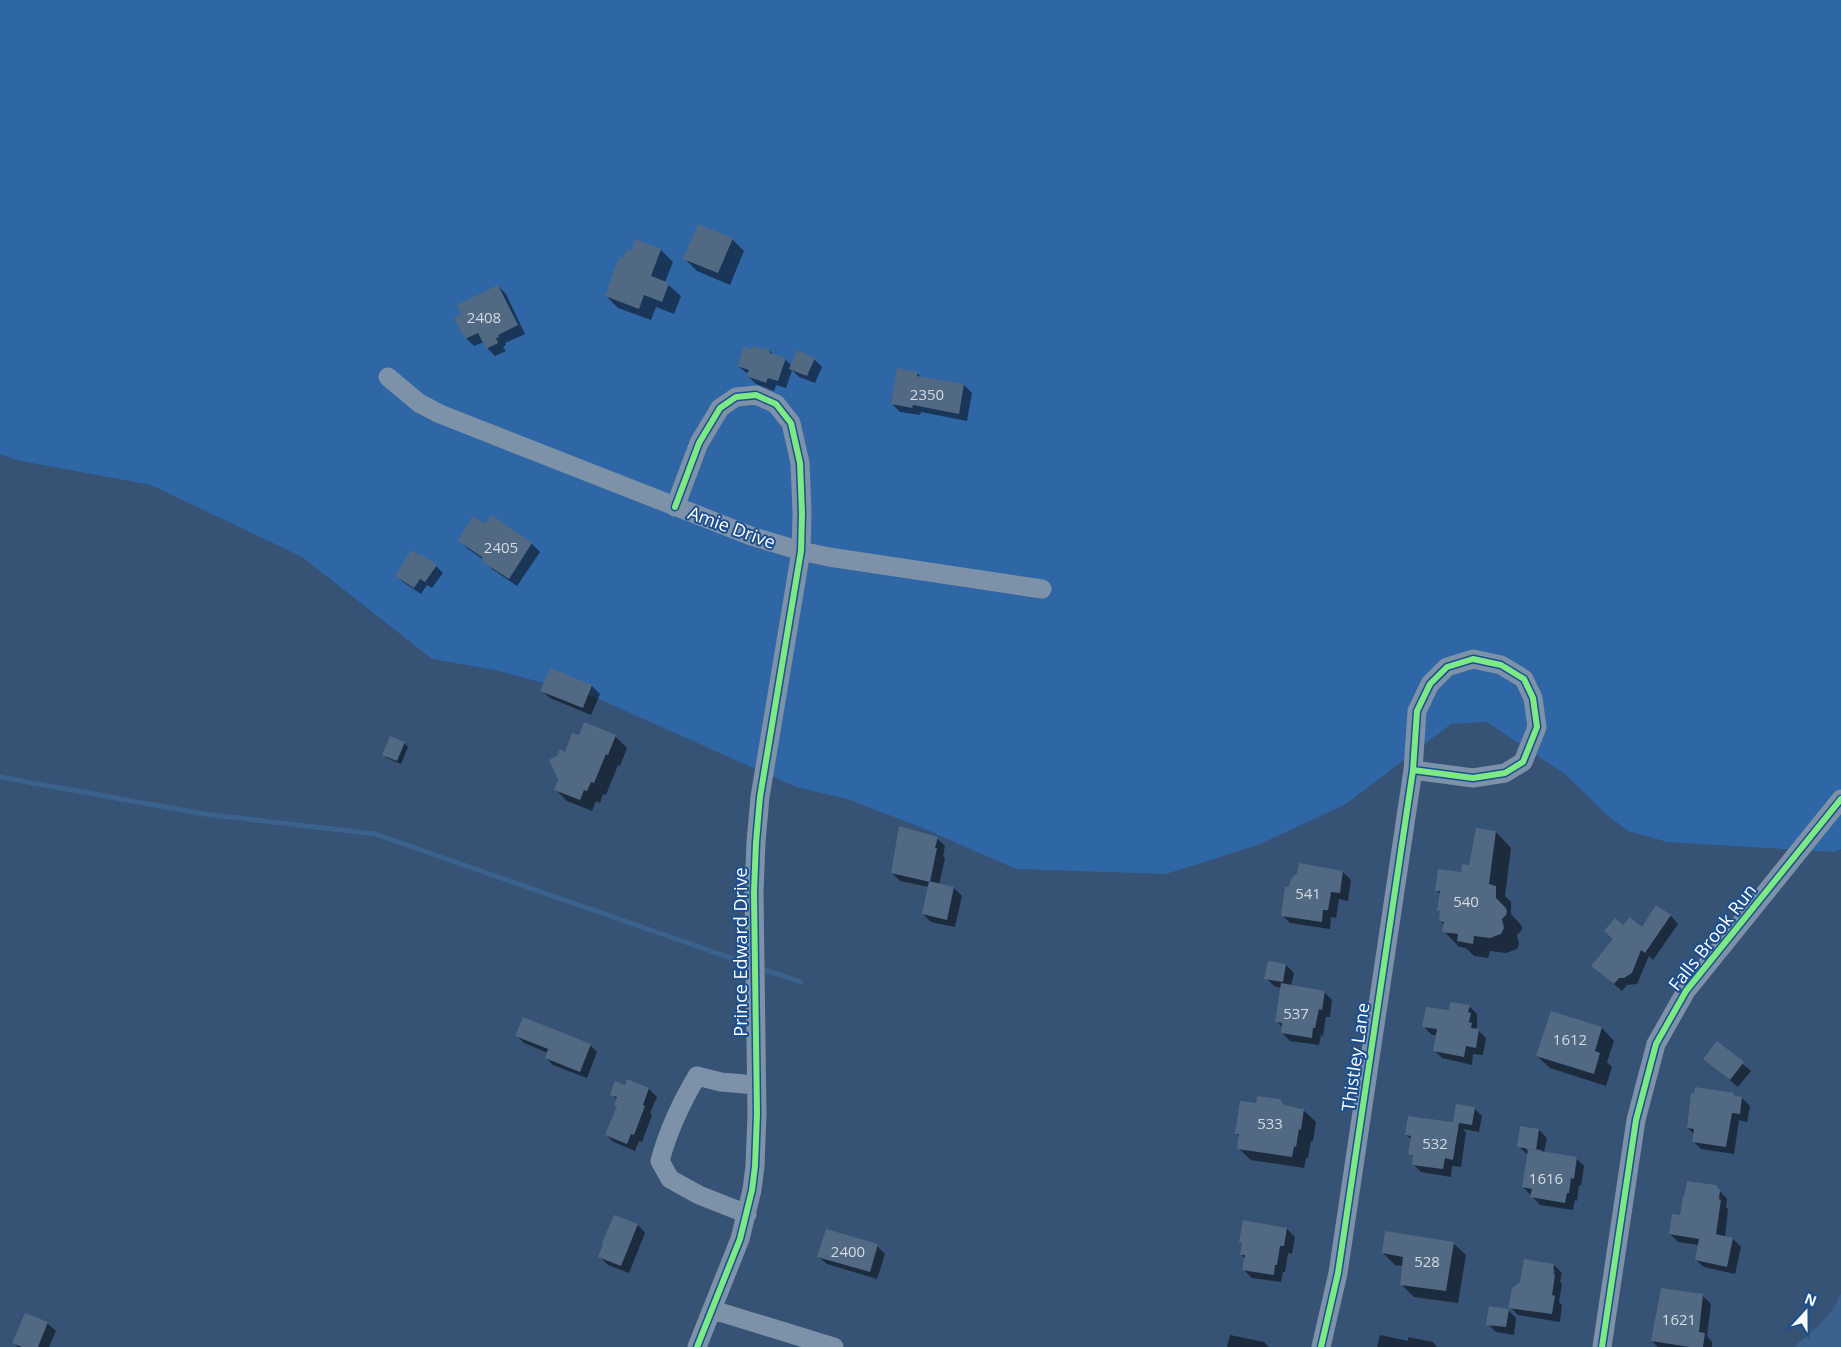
<svg xmlns="http://www.w3.org/2000/svg" width="1841" height="1347" font-family="'Open Sans',sans-serif">
  <rect width="100%" height="100%" fill="#365274"/>
  <path fill="#2f66a5" d="M0,0H1841V849L1834,852L1667,842L1628,831L1608,816L1565,774L1487,722L1451,724L1346,804L1258,845L1166,874L1016,869L925,829L847,799L796,787L592,696L495,670L432,659L302,557L151,485L16,460L0,454Z"/>
  <path fill="#3b618d" d="M1841,1293V1347H1794C1812,1331 1832,1317 1841,1293Z"/>
  <path fill="#0007" fill-rule="evenodd" d="M732,239L744,251L730,285L697,271L685,259Z
    M636,241L661,250L673,262L665,282L681,296L674,314L656,307L651,320L618,308L606,296L631,252Z
    M498,286L506,294L525,334L505,343L506,345L503,347L506,351L495,356L487,348L484,342L474,346L466,338L456,318Z
    M768,349L775,356L785,359L792,366L814,359L822,367L815,383L799,377L792,370L786,388L776,385L774,391L756,384L748,376V374L738,366L752,351H763Z
    M917,373L922,378L964,385L972,393L967,421L921,412L920,415L900,412L892,404Z
    M491,517L532,544L540,552L517,586L492,569L484,560L468,549L460,541L486,525Z
    M436,566L443,573L432,588L427,585L421,594L403,582L396,576Z
    M550,669L592,686L600,694L591,715L550,698L542,691Z
    M615,736L627,748L620,766L618,765L606,795L603,794L600,803L596,801L592,811L567,801L555,789L565,753L580,737Z
    M404,743L408,747L401,764L387,758L384,755Z
    M1477,829L1496,832L1511,848L1505,896L1511,902V914L1521,925L1522,928L1521,931L1517,935L1519,944L1517,949L1506,953L1490,951L1488,958L1474,956L1466,948L1459,947L1444,931L1445,925L1440,921L1441,913L1439,910L1441,895L1436,890L1470,867Z
    M937,838L945,846L943,856L945,858L939,885L954,888L962,896L955,927L931,922L923,914L929,887L900,881L892,873Z
    M1343,872L1351,880L1348,901L1339,899L1336,918L1331,917L1330,929L1290,923L1282,915L1290,889Z
    M1656,907L1671,916L1678,924L1653,960L1649,956L1637,984L1627,985L1622,991L1593,966L1624,926L1642,928Z
    M1286,965L1294,973L1291,986L1324,992L1332,1000L1330,1017H1326L1323,1036L1321,1035L1319,1045L1290,1041L1282,1033L1283,1028L1276,1021L1281,988L1274,986L1266,978Z
    M1469,1006L1477,1014V1029L1486,1038L1483,1055L1473,1054L1472,1065L1442,1058L1434,1050L1437,1035H1432L1424,1027L1450,1011Z
    M1552,1012L1602,1028L1614,1041L1607,1062L1612,1067L1606,1086L1550,1068L1537,1056Z
    M517,1036L590,1045L597,1052L587,1078L553,1065L546,1058L548,1053L524,1043Z
    M1717,1043L1751,1071L1738,1087L1705,1059Z
    M628,1081L649,1089L657,1097L650,1113L652,1115L642,1142L639,1141L635,1151L614,1142L606,1135L618,1107L617,1100L612,1094L625,1087Z
    M1734,1094L1737,1097L1742,1098L1750,1106L1747,1122L1739,1120L1734,1154L1701,1149L1693,1141L1694,1134L1688,1128Z
    M1280,1100L1285,1106L1301,1108L1316,1122L1313,1141H1311L1308,1158H1306L1304,1168L1251,1160L1238,1148L1240,1137L1236,1133L1257,1105Z
    M1474,1108L1482,1116L1479,1132L1463,1129L1466,1133L1461,1167L1452,1166L1451,1177L1421,1172L1413,1164L1414,1158L1410,1154L1412,1140L1406,1135L1458,1125L1454,1121Z
    M1521,1127L1539,1130L1547,1138L1544,1153L1576,1158L1584,1166L1581,1186L1579,1185L1577,1201L1575,1200L1573,1210L1540,1205L1523,1187L1528,1155L1518,1146ZM1526,1147L1542,1150V1152L1526,1150Z
    M1715,1186L1727,1199L1726,1207L1728,1209L1725,1237L1733,1239L1741,1247L1735,1274L1704,1267L1696,1260L1699,1245L1678,1242L1670,1234L1681,1217Z
    M615,1217L638,1225L645,1233L629,1273L608,1265L600,1257Z
    M1287,1229L1295,1237L1292,1254L1288,1253L1285,1272H1283L1281,1282L1252,1278L1244,1270L1245,1259L1241,1254L1243,1244L1240,1242Z
    M1453,1243L1466,1255L1458,1303L1414,1297L1402,1285L1404,1266L1395,1265L1383,1253Z
    M877,1246L885,1254L877,1279L827,1264L819,1257Z
    M1554,1265L1562,1273L1560,1282L1562,1284L1559,1302L1562,1305L1560,1322L1518,1315L1510,1307ZM1552,1270H1555L1553,1281Z
    M1703,1296L1711,1304L1707,1336L1712,1342V1347H1658L1652,1341Z
    M1508,1310L1516,1318L1514,1335L1496,1332L1488,1324Z
    M26,1314L48,1324L56,1331L49,1347H18L14,1343Z
    M1230,1335L1264,1342L1269,1347H1227Z
    M1380,1335L1408,1341V1337L1433,1342L1437,1347H1377Z"/>
  <g fill="none" stroke-linecap="round" stroke-linejoin="round">
    <path stroke="#3b618d" stroke-width="5" d="M0,777L204,814L375,834L751,965
      M759,968L801,982"/>
  </g>
  <path fill="#526984" d="M698,224L733,238L718,273L683,259Z
    M635,239L661,249L651,276L669,283L662,302L644,295L639,309L605,296L619,257L623,258L627,249L631,251Z
    M498,285L518,325L498,335L499,337L496,338L498,343L486,349L478,333L465,339L454,318L461,314L457,305Z
    M744,346L751,349L752,346L763,349L768,347L770,353L786,358L778,381L768,378L766,383L746,376L749,370L737,366Z
    M797,350L815,358L807,376L789,369Z
    M897,368L918,372L917,376L964,384L959,414L913,405L912,408L891,404Z
    M491,515L532,543L509,579L483,562L482,557L458,541L473,516L485,524Z
    M411,550L419,555L420,554L437,565L425,582L420,579L414,588L395,576Z
    M550,668L592,685L583,708L540,691Z
    M584,722L616,735L608,755L606,754L594,783L591,782L587,791L584,790L580,800L554,790L558,779L549,760L557,756L560,749L565,752L572,733L579,735Z
    M390,736L405,742L397,761L382,755Z
    M899,826L938,837L935,848H937L930,882L891,873Z
    M1476,828L1496,831L1489,884L1496,886V898L1506,908L1507,911L1506,915L1502,919L1504,928L1501,934L1490,938L1474,936L1473,944L1457,941L1458,934L1442,932L1444,922L1439,921L1440,911H1437L1440,891H1435L1438,869L1461,872L1462,864L1469,865Z
    M1299,863L1343,871L1340,893L1331,892L1328,910H1323L1322,922L1281,916L1285,887H1289L1291,879L1297,873Z
    M929,881L954,887L947,920L922,914Z
    M1656,905L1671,915L1645,953L1641,950L1632,973L1624,978H1619L1614,984L1591,966L1613,939L1604,931L1615,918L1623,925L1630,917L1642,927Z
    M1268,961L1286,964L1283,982L1264,979Z
    M1281,983L1325,991L1322,1010L1319,1009L1315,1028H1313L1312,1038L1281,1033L1282,1023L1275,1022Z
    M1450,1002L1470,1005L1468,1012L1471,1013L1469,1022L1472,1023L1471,1028L1479,1029L1476,1048L1466,1046L1464,1057L1433,1051L1437,1029L1422,1027L1426,1007L1449,1010Z
    M1551,1011L1602,1027L1595,1051L1600,1053L1594,1074L1536,1056Z
    M523,1017L591,1044L580,1072L545,1058L548,1049L515,1036Z
    M1717,1041L1744,1062L1730,1080L1703,1059Z
    M627,1079L649,1088L643,1105L645,1106L634,1135L631,1134L627,1144L605,1135L617,1106L614,1105L617,1097L610,1095L615,1081L625,1085Z
    M1695,1087L1734,1093V1095L1742,1097L1740,1114L1732,1113L1726,1147L1692,1142L1694,1129L1687,1128L1691,1093L1694,1094Z
    M1257,1096L1280,1099L1284,1105L1304,1109L1301,1130L1299,1129L1296,1147L1294,1146L1292,1157L1237,1149L1239,1134H1235L1240,1101L1256,1103Z
    M1456,1104L1475,1107L1472,1125L1453,1122Z
    M1408,1116L1459,1123L1453,1160L1445,1158L1443,1169L1412,1165L1413,1156L1408,1154L1411,1136L1405,1135Z
    M1520,1126L1539,1129L1536,1150L1517,1147Z
    M1528,1149L1577,1157L1574,1179L1571,1178L1569,1193H1567L1565,1203L1530,1197L1532,1189L1522,1187Z
    M1687,1181L1716,1185L1720,1190L1719,1199L1721,1200L1716,1234L1733,1238L1727,1267L1695,1260L1699,1239L1669,1234L1672,1214L1680,1215L1683,1196H1684Z
    M614,1215L638,1224L621,1266L598,1257L603,1244L602,1243Z
    M1243,1220L1287,1228L1284,1246H1280L1277,1265H1275L1274,1275L1242,1270L1245,1255H1240L1242,1243L1239,1242Z
    M826,1229L878,1244L870,1272L817,1257Z
    M1385,1231L1454,1242L1446,1291L1400,1285L1403,1257L1382,1253Z
    M1524,1259L1554,1264L1553,1274L1555,1275L1552,1295L1555,1296L1552,1314L1508,1308L1512,1288L1520,1282Z
    M1661,1288L1703,1294L1699,1332L1705,1333L1703,1347H1690L1651,1341Z
    M1489,1306L1509,1309L1506,1327L1486,1325Z
    M25,1313L48,1322L38,1347H22L12,1343Z"/>
  <g fill="none" stroke-linecap="round" stroke-linejoin="round">
    <path stroke="#7d92a8" stroke-width="19" d="M388,377L419,403L440,414L751,536L801,551L829,557L1042,589
      M675,507L699,443L720,408L736,397L756,395L776,404L791,423L800,463L802,513L801,551L760,797L756,842L754,892L757,1114L755,1166L752,1190L740,1239L697,1347
      M747,1214L699,1195L670,1179L660,1161C668,1131 681,1103 697,1076L721,1082L756,1085
      M713,1310L834,1347
      M1321,1347L1338,1273L1413,770L1417,711L1430,684L1447,667L1473,659L1501,665L1524,679L1533,698L1537,727L1523,762L1505,773L1473,778L1413,770
      M1602,1347L1636,1120L1656,1044L1686,991L1841,799"/>
    <g stroke="#1b4f8f" stroke-width="9">
      <path id="cycleway" d="M675,507L699,443L720,408L736,397L756,395L776,404L791,423L800,463L802,513L801,551L760,797L756,842L754,892L757,1114L755,1166L752,1190L740,1239L697,1347
        M1321,1347L1338,1273L1413,770L1417,711L1430,684L1447,667L1473,659L1501,665L1524,679L1533,698L1537,727L1523,762L1505,773L1473,778L1413,770
        M1602,1347L1636,1120L1656,1044L1686,991L1841,799"/>
    </g>
    <use href="#cycleway" stroke="#7ce984" stroke-width="6"/>
  </g>
  <g text-anchor="middle" dominant-baseline="central" stroke-width="4" stroke-linejoin="round" paint-order="stroke">
    <g font-size="15" fill="#d4dae0">
      <text x="484" y="317">2408</text>
      <text x="927" y="394">2350</text>
      <text x="501" y="547">2405</text>
      <text x="1308" y="893">541</text>
      <text x="1466" y="901">540</text>
      <text x="1296" y="1013">537</text>
      <text x="1570" y="1039">1612</text>
      <text x="1270" y="1123">533</text>
      <text x="1435" y="1143">532</text>
      <text x="1546" y="1178">1616</text>
      <text x="848" y="1251">2400</text>
      <text x="1427" y="1261">528</text>
      <text x="1679" y="1319">1621</text>
    </g>
    <g font-size="18" fill="#fff" stroke="#1b4f8f">
      <text transform="translate(732 527) rotate(20)">Amie Drive</text>
      <text transform="translate(1712 937) rotate(-52)">Falls Brook Run</text>
      <text transform="translate(740 952) rotate(-90)">Prince Edward Drive</text>
      <text transform="translate(1355 1057) rotate(-82)">Thistley Lane</text>
    </g>
  </g>
  <g transform="translate(1806 1312) rotate(21)" stroke="#1b4f8f" stroke-width="4" paint-order="stroke">
  <path d="M0-4L9 19L0 12L-9 19Z" fill="#ffffff"/>
  <text y="-8" font-size="14" font-weight="bold" text-anchor="middle" fill="#ffffff">N</text>
  </g>
</svg>
